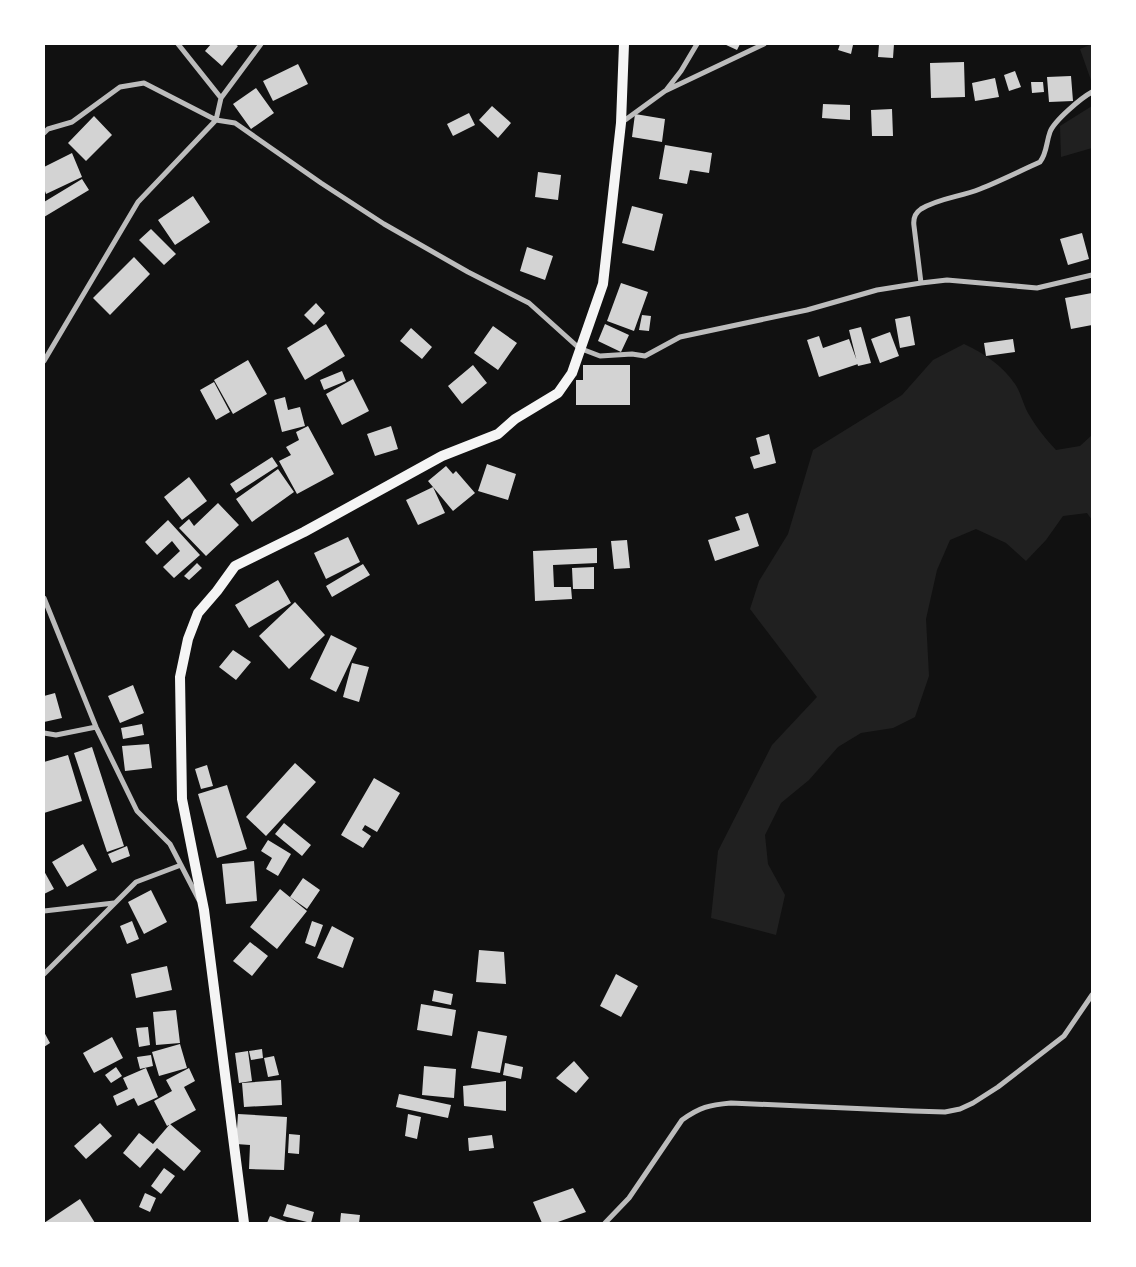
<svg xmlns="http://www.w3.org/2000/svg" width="1136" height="1267" font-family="Spectral,serif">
  <rect width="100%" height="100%" fill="#111"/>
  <path fill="#202020" d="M1092,44V83L1080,49Z
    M1092,106V148L1061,157L1060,126Z
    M964,344C985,354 1002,365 1015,384C1021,393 1023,404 1028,413C1036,427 1045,438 1056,450L1080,446L1092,435V520L1087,513L1063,516L1046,540L1026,561L1006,543L976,529L950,540L937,570L926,619L929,676L915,717L893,728L861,733L838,747L809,780L781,803L765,835L768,864L785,895L776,935L711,918L718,851L772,745L817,697L750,609L759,581L788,534L813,450L902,395L933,360Z"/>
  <path fill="#d3d3d3" d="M211,44H235L238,46L222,66L205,51Z
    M724,44H740L737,50Z
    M840,44L853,45L851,54L838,50Z
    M879,44H894L893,58L878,57Z
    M964,62L965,97L931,98L930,63Z
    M298,64L308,84L273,101L263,81Z
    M1015,71L1021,87L1009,91L1004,75Z
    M1071,76L1073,101L1049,102L1047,77Z
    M995,78L999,97L975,101L972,83Z
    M1031,82H1043L1044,92L1032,93Z
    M256,88L274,113L251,129L233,104Z
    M823,104L850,105V120L822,118Z
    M492,106L511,123L498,138L479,120Z
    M892,109L893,136H872L871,110Z
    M469,113L475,125L453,136L447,124Z
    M635,114L665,119L662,142L632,137Z
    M94,116L112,135L86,161L68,143Z
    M665,145L712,153L709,173L690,170L687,184L659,179Z
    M72,153L82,177L46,194L44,188V167Z
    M538,172L561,175L558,200L535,197Z
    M82,179L89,190L44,217V202Z
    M193,196L210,222L175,245L158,220Z
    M632,206L663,214L654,251L622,243Z
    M151,229L176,254L164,265L139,240Z
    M1082,233L1089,259L1068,265L1060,239Z
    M527,247L553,256L545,280L520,271Z
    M134,257L150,274L110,315L93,298Z
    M621,283L648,292L634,331L607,321Z
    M1092,293V325L1071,329L1065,298Z
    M316,303L325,313L314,325L304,315Z
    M642,315L651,316L649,331L639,330Z
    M910,316L915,345L900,348L895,319Z
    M326,324L345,356L305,380L287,348Z
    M605,324L629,335L621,352L598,341Z
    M493,326L517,343L498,370L474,353Z
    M861,327L871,363L858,366L849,330Z
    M411,328L432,347L422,359L400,341Z
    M890,332L899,356L880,363L871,339Z
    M819,336L823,348L849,339L858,364L819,377L807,340Z
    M1013,339L1015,352L986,356L984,343Z
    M248,360L267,394L233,414L214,380Z
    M473,365L487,383L462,404L448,386Z
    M583,365H630V405H576V380H583Z
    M342,371L346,381L324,390L320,380Z
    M353,379L369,411L342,425L326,394Z
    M214,382L230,412L216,420L200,390Z
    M285,397L288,410L300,407L305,426L282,432L274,400Z
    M308,426L334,474L297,494L279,461L291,455L286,447L299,440L296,432Z
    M391,426L398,449L375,456L367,434Z
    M769,434L776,463L754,469L750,457L760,454L756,438Z
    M272,457L278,466L236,493L230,484Z
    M487,464L516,474L508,500L478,491Z
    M446,466L453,474L456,471L475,493L453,511L428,481Z
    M278,469L294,492L252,522L236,499Z
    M189,477L207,501L182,520L164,497Z
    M433,487L445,513L418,525L406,500Z
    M218,503L239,525L206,556L179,528L189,519L194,526Z
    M748,513L759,546L715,561L708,540L740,530L735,517Z
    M168,520L200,555L174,578L163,567L180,551L172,541L157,555L145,542Z
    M348,537L360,562L326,579L314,553Z
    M627,540L630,568L614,569L611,541Z
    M597,548V563L553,565L554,587H571L572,599L535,601L533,551Z
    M197,563L202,568L189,580L184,576Z
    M363,564L370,575L332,597L326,586Z
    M594,567V589H573L572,568Z
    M278,580L291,603L249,628L235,605Z
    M295,602L325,635L289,669L259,636Z
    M331,635L357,648L336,692L310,679Z
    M233,650L251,662L236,680L219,667Z
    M352,663L369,667L359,702L343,697Z
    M133,685L144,713L120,723L108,696Z
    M55,693L62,718L44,722V696Z
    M142,724L144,735L123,739L121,728Z
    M149,744L152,768L125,771L122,746Z
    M92,747L124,846L107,852L74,753Z
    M68,755L82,801L44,813V762Z
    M295,763L316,782L266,836L246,817Z
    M207,765L213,786L201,789L195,769Z
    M374,778L400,793L377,832L365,825L362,830L371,836L363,848L341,835Z
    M227,785L247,849L217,858L198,794Z
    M284,823L311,845L302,856L275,834Z
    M268,840L291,854L278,876L266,869L272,858L261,851Z
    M83,844L97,870L67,887L52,862Z
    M127,846L130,856L112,863L108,854Z
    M254,861L257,901L226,904L222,864Z
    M44,871L54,889L44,894Z
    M303,878L320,890L307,909L290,897Z
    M280,889L307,911L277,949L250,927Z
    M151,890L167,922L144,934L128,902Z
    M132,921L139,939L127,944L120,926Z
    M312,921L323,925L315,947L305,943Z
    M332,926L354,938L343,968L317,958Z
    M250,942L268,956L252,976L233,961Z
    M479,950L504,952L506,984L476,982Z
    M167,966L172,990L136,998L131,974Z
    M616,974L638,986L621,1017L600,1006Z
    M434,990L453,994L451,1005L432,1001Z
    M421,1004L456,1010L452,1036L417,1030Z
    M176,1010L180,1043L156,1045L153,1012Z
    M148,1027L150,1045L139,1047L136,1028Z
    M478,1031L507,1036L500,1073L471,1068Z
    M44,1032L50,1043L44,1047Z
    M112,1037L123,1058L94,1073L83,1053Z
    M180,1044L187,1068L159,1076L152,1052Z
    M262,1049L263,1058L251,1060L249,1051Z
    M248,1051L252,1081L239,1083L235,1053Z
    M151,1055L153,1066L140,1069L137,1057Z
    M274,1056L279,1075L268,1077L264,1058Z
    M574,1061L589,1078L576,1093L556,1078Z
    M505,1063L523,1067L521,1079L503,1075Z
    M424,1066L456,1069L454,1098L422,1095Z
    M116,1067L122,1076L111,1083L105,1075Z
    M146,1068L158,1097L138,1106L134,1098L117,1106L113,1096L128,1089L123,1078Z
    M189,1068L195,1081L184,1087L196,1110L167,1126L154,1101L172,1091L166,1080Z
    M281,1080L282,1105L244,1107L242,1083Z
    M506,1081V1111L464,1106L463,1086Z
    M399,1094L451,1105L448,1118L396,1107Z
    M238,1114L287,1117L284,1170L249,1169L250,1145L236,1144Z
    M408,1114L421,1117L417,1139L405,1136Z
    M100,1123L112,1136L86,1159L74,1146Z
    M170,1124L201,1151L184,1171L157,1148L140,1168L123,1153L139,1133L153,1144Z
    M289,1134L300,1135L299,1154L288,1153Z
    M492,1135L494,1148L469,1151L468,1138Z
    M164,1168L175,1176L161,1194L151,1186Z
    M573,1188L586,1212L555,1223H542L533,1202Z
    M145,1193L156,1198L150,1212L139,1207Z
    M80,1199L95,1223H44Z
    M287,1204L314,1212L311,1223L283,1216Z
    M341,1213L360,1215L359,1223H340Z
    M270,1216L290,1223H267Z"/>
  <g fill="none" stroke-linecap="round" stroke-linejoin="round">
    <path stroke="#bcbcbc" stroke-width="5" d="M178,44L221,98
      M667,89L681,71L697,44
      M621,123L665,91L764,44
      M44,133L48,129L72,122L120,87L144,83L216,120L235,123L321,183L384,224L468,272L529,303L579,348L600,356L632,354L645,356L680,337L807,310L877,290L921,283L947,280L1037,288L1092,275
      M921,283L914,226C913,219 915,213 921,209C939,198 960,197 980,189C1000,181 1020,171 1040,162C1047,153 1046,143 1050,132C1054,121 1081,98 1092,92
      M44,361L138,202L216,120L221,98L261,44
      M44,598L96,727L137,811L170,844L199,900
      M44,733L56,735L96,727
      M44,911L114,903
      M44,974L136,882L181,865
      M605,1223L629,1198L682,1120C700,1107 709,1105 731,1103L913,1111L945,1112L960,1109L973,1103L998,1087L1064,1036L1092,995"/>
    <path stroke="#f5f5f5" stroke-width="10" d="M244,1223L204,910L182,799L180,677L188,639L198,613L217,591L235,566L304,532L442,456L498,434L515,419L558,393L572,373L603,284L621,123L624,44"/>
  </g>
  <rect width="1136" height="1267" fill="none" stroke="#ffffff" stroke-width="90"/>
</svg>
